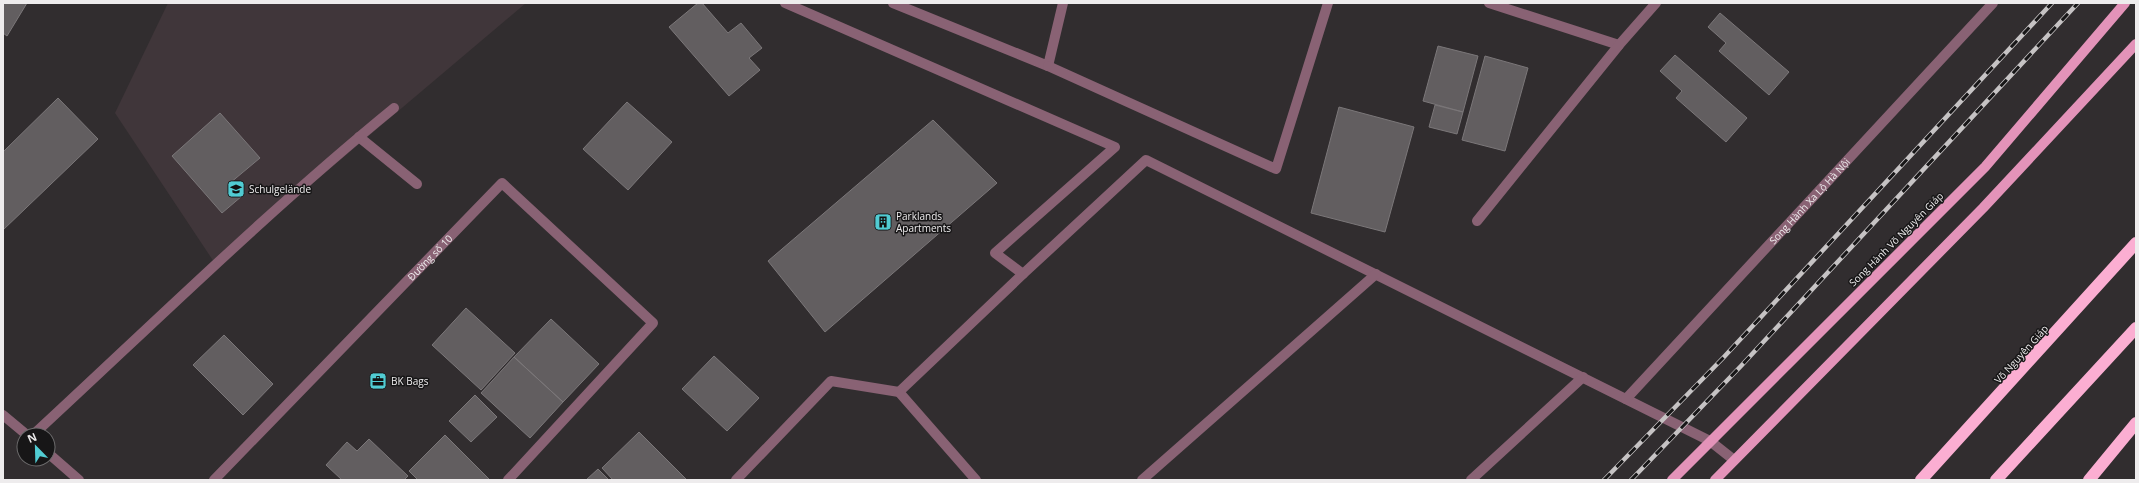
<svg xmlns="http://www.w3.org/2000/svg" width="2139" height="483" font-family="'Open Sans',sans-serif">
  <rect width="100%" height="100%" fill="#312d2f"/>
  <path fill="#40363a" d="M168,3H526L216,265L115,113Z"/>
  <path fill="#625e60" stroke="#7b7779" d="M3,3H27L7,36L3,33Z
    M698,3H702L728,33L741,23L762,48L749,58L760,70L729,96L669,27Z
    M1720,13L1789,72L1769,95L1719,51L1726,43L1708,27Z
    M1438,46L1478,56L1463,112L1423,101Z
    M1675,55L1747,118L1726,142L1676,98L1682,91L1660,71Z
    M1485,56L1528,68L1505,151L1462,140Z
    M58,98L98,139L3,230V152Z
    M627,102L672,142L628,190L583,149Z
    M1435,105L1463,112L1457,134L1429,127Z
    M1339,107L1414,127L1385,232L1311,213Z
    M220,113L260,158L230,183L242,196L222,213L172,156Z
    M933,120L997,183L825,332L768,261Z
    M466,308L515,353L481,390L432,345Z
    M551,319L599,364L563,402L514,357Z
    M224,335L273,384L243,415L193,365Z
    M714,356L759,398L727,431L682,389Z
    M514,357L563,402L530,438L481,393Z
    M475,395L497,417L471,442L449,421Z
    M639,432L687,480H613L602,468Z
    M445,435L490,480H418L409,471Z
    M369,439L408,476L404,480H342L326,465L347,442L357,451Z
    M598,469L609,480H586Z"/>
  <g fill="none" stroke-linecap="round" stroke-linejoin="round">
    <g stroke="#896274" stroke-width="10">
      <path d="M785,3L1115,147L995,253L1023,274"/>
      <path d="M893,3L1048,66L1063,3"/>
      <path d="M1489,3L1619,45"/>
      <path d="M1048,66L1276,169L1328,3"/>
      <path d="M359,137L417,184"/>
      <path d="M1477,221L1619,45L1656,3"/>
      <path d="M899,392L1023,274L1146,160L1710,441L1734,460"/>
      <path id="s1" d="M1626,399L1993,3"/>
      <path d="M3,415L27,435"/>
      <path d="M33,435C152,325 269,210 394,108"/>
      <path d="M48,453L79,480"/>
      <path id="s2" d="M214,480L502,183L653,323L508,480"/>
      <path d="M736,480L831,381L899,392L976,480"/>
      <path d="M1142,480L1376,274"/>
      <path d="M1471,480L1583,377"/>
    </g>
    <path stroke="#e393b9" stroke-width="10" d="M1672,480L1985,167L2125,3
      M1715,480L1983,208L2136,44"/>
    <path stroke="#fbaed2" stroke-width="12" d="M1921,480L2136,243
      M1996,480L2136,328
      M2089,480L2136,423"/>
    <g stroke="#c6c3c4" stroke-width="4.5">
      <path id="rail" d="M1604,480L1723,358L2052,3
        M1631,480L1741,366L2078,3"/>
    </g>
    <use href="#rail" stroke="#171617" stroke-width="3" stroke-dasharray="9" stroke-linecap="butt"/>
  </g>
  <defs>
    <g id="school-square" transform="scale(0.9)"><rect x="-9" y="-9" width="18" height="18" rx="4" fill="#51ccd3" stroke="#171617"/><path d="M0-5L7-2L0 1L-7-2ZM-4 1L0 2.5L4 1V4Q0 6-4 4Z" fill="#111"/></g>
    <g id="building-square" transform="scale(0.9)"><rect x="-9" y="-9" width="18" height="18" rx="4" fill="#51ccd3" stroke="#171617"/><path d="M-4-6H4V6H1V3H-1V6H-4ZM-2.5-4.3h1.7v1.8h-1.7ZM.8-4.3h1.7v1.8H.8ZM-2.5-1h1.7V.8h-1.7ZM.8-1h1.7V.8H.8Z" fill="#111"/></g>
    <g id="office-square" transform="scale(0.9)"><rect x="-9" y="-9" width="18" height="18" rx="4" fill="#51ccd3" stroke="#171617"/><path d="M-6-3h4V-5.5h4V-3h4V5H-6ZM-1-4.5V-3h2v-1.5ZM-6 0V1H6V0Z" fill="#111"/></g>
  </defs>
  <g fill-rule="evenodd">
    <use href="#school-square" x="236" y="189"/>
    <use href="#building-square" x="883" y="222"/>
    <use href="#office-square" x="378" y="381"/>
  </g>
  <g text-anchor="middle" dominant-baseline="central" stroke-width="3" stroke-linejoin="round" paint-order="stroke">
    <g font-size="10" fill="#eeeced" stroke="#171617" text-anchor="start">
      <text x="249" y="189">Schulgelände</text>
      <text x="896" y="216">Parklands<tspan x="896" dy="12">Apartments</tspan></text>
      <text x="391" y="381">BK Bags</text>
    </g>
    <g font-size="10" fill="#eeeced" stroke="#171617">
      <text stroke="none"><textPath href="#s1" startOffset="270">Song Hành Xa Lộ Hà Nội</textPath></text>
      <text transform="translate(1896 239) rotate(-45)">Song Hành Võ Nguyên Giáp</text>
      <text stroke="none"><textPath href="#s2" startOffset="310">Đường số 10</textPath></text>
      <text transform="translate(2021 354) rotate(-48)">Võ Nguyên Giáp</text>
    </g>
  </g>
  <rect width="2139" height="483" fill="none" stroke="#eeeced" stroke-width="8"/>
  <g transform="translate(36 447) rotate(337)"><circle r="19" fill="#171617" stroke="#6d6c6d"/>
  <path d="M0-3L7 15L0 10L-7 15Z" fill="#51ccd3"/>
  <text y="-6" font-size="11" font-weight="bold" text-anchor="middle" fill="#eeeced">N</text>
  </g>
</svg>
